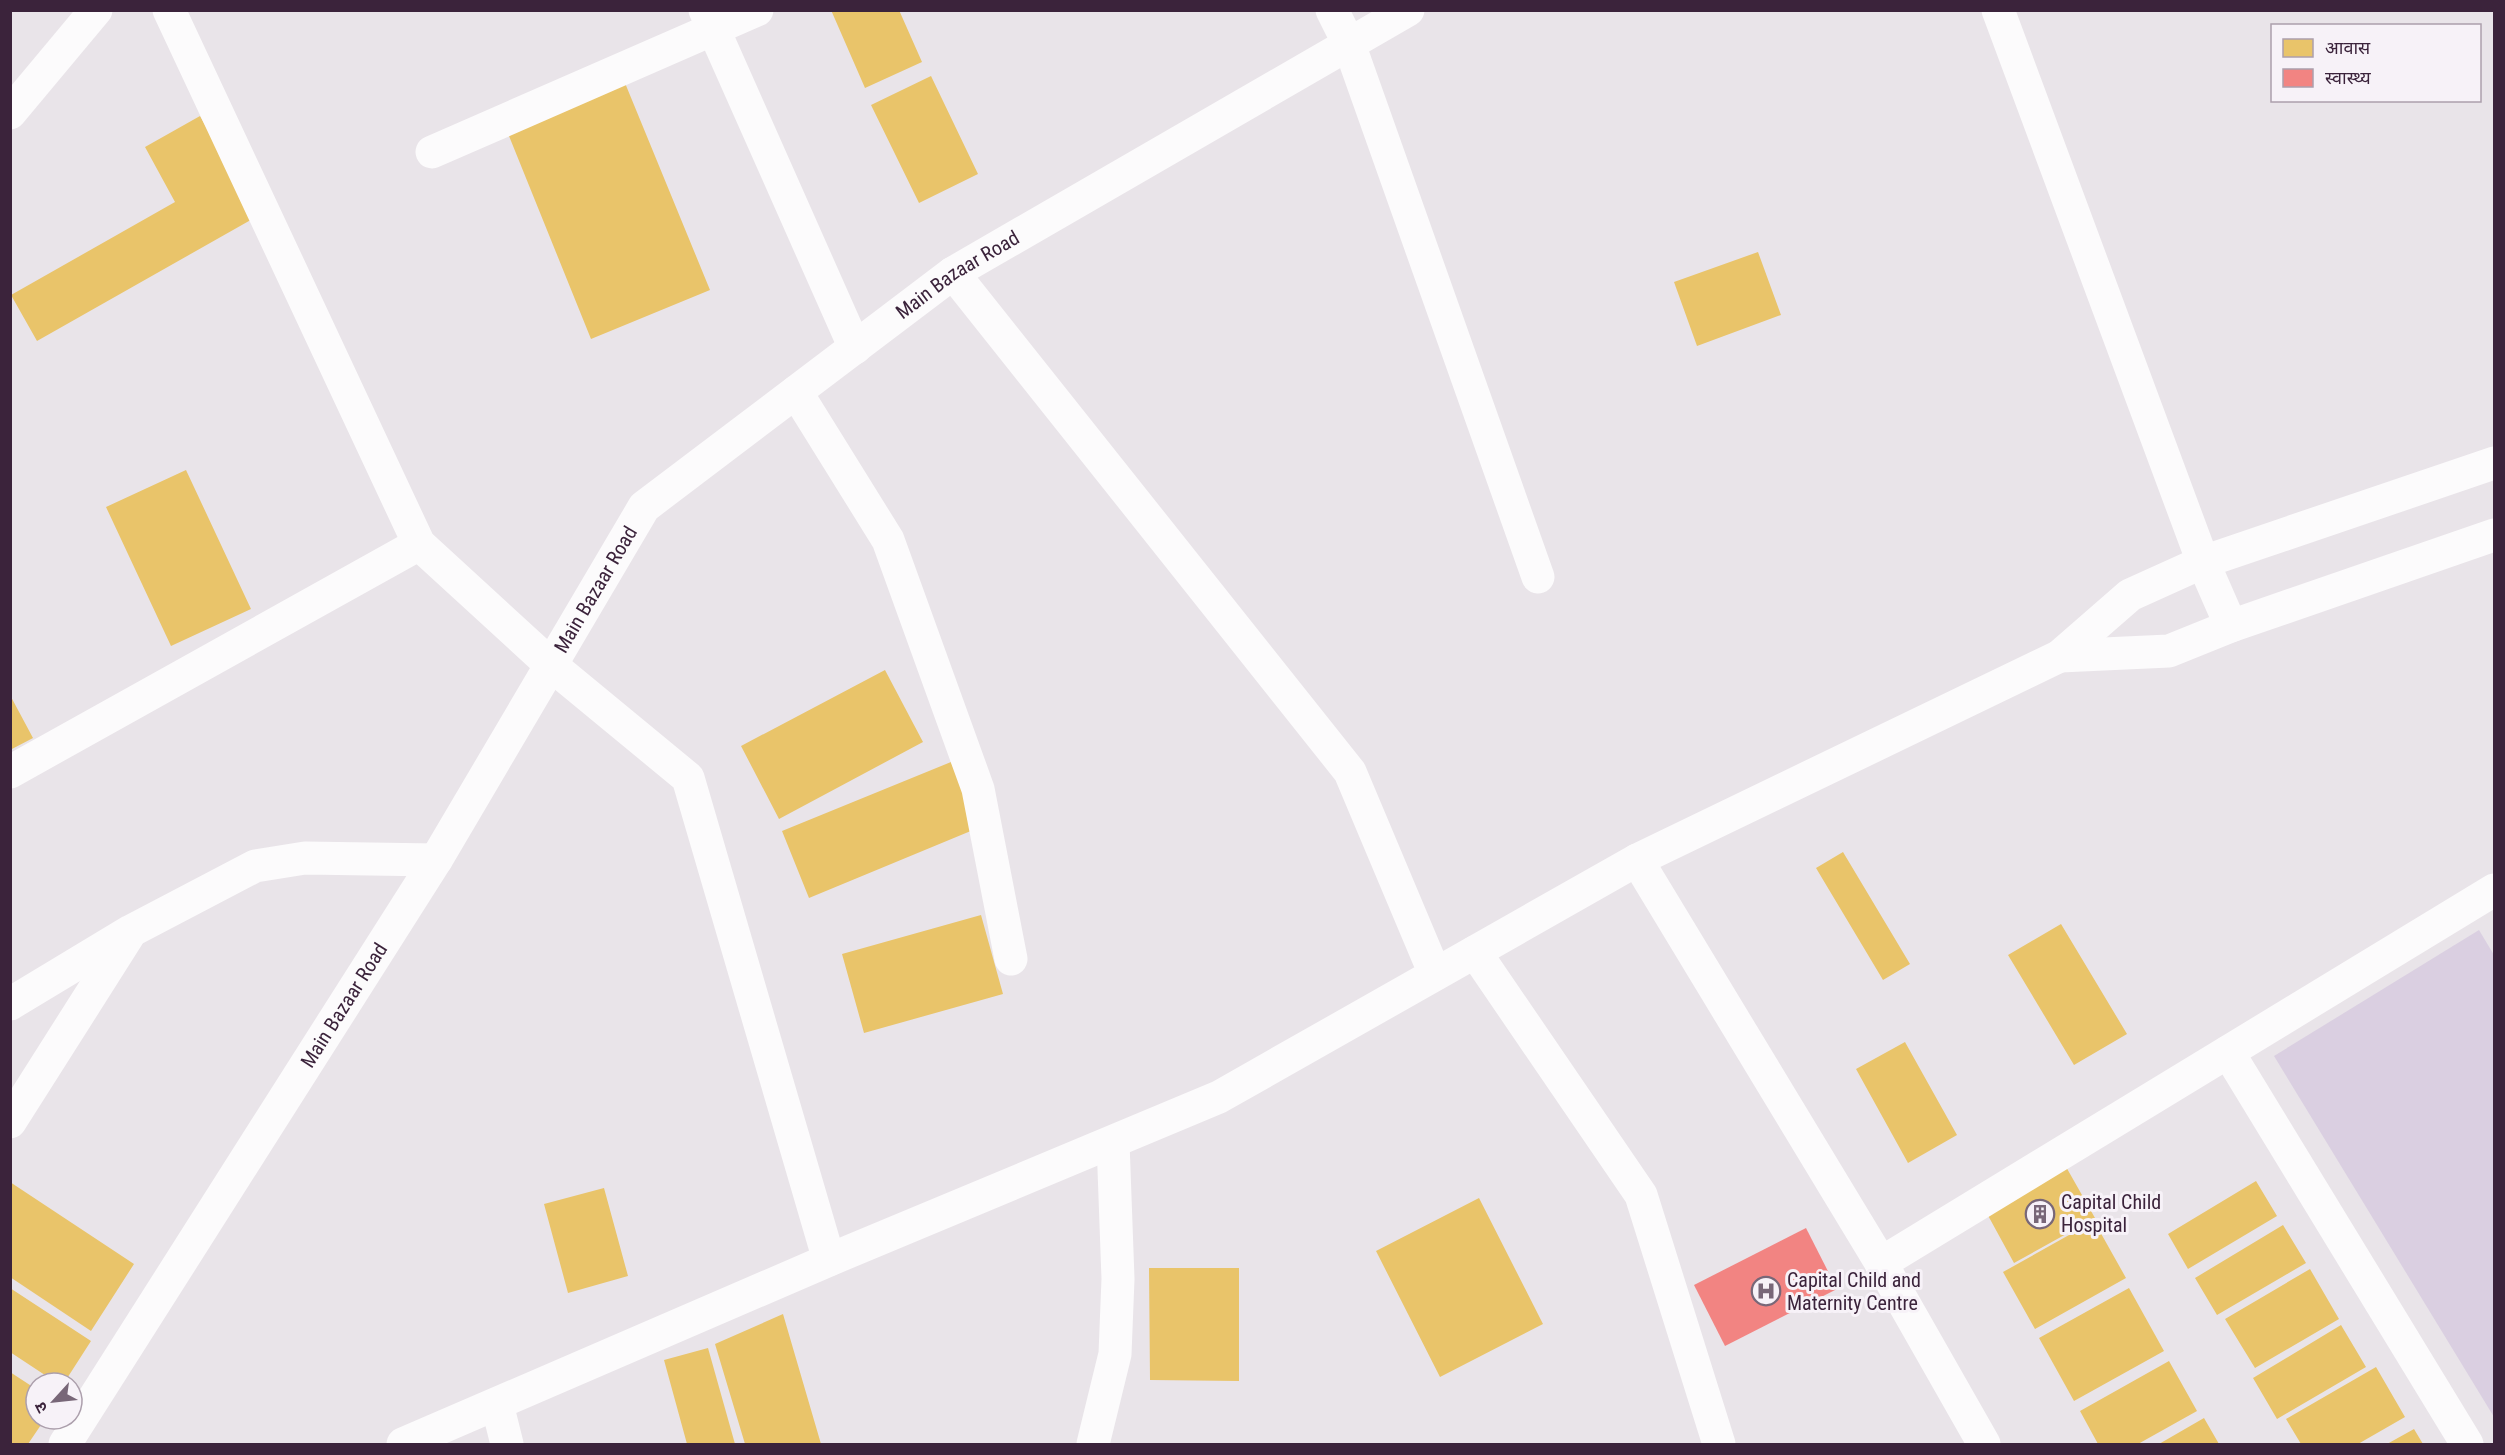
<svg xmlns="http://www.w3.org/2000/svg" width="2505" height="1455" font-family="'Roboto Condensed','Noto Sans Devanagari',sans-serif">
  <rect width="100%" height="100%" fill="#e9e4e9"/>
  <path fill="#dacfe1" d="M2479,930L2494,955V1417L2274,1056Z"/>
  <path fill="#e9c46a" d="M831,10H899L922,62L865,88Z
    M931,76L978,174L919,203L871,105Z
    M625,83L710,290L591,339L507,131Z
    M200,116L256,217L37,341L11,295L175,202L145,147Z
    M1758,252L1781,315L1697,346L1674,282Z
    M186,470L251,609L171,646L106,507Z
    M885,670L923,742L779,819L741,746Z
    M10,695L33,738L10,750Z
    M951,762L978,828L809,898L782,831Z
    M1843,852L1910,964L1883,980L1816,868Z
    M981,915L1003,994L864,1033L842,954Z
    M2061,924L2127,1034L2074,1065L2008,955Z
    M1905,1042L1957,1135L1908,1163L1856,1069Z
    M2065,1165L2095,1218L2014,1263L1985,1210Z
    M2256,1181L2277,1216L2188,1269L2168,1234Z
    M10,1182L134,1264L91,1331L10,1277Z
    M604,1188L628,1276L568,1293L544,1204Z
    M1479,1198L1543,1324L1440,1377L1376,1251Z
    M2094,1221L2126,1278L2035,1329L2003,1272Z
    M2283,1225L2306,1263L2217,1315L2195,1278Z
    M1149,1268H1239V1381L1150,1380Z
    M2310,1269L2339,1319L2255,1368L2225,1319Z
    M10,1288L91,1341L64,1383H57L10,1352Z
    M2129,1288L2164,1351L2074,1401L2039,1338Z
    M783,1314L821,1444H745L715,1344Z
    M2341,1325L2366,1367L2277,1419L2253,1378Z
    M708,1348L735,1444H687L664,1360Z
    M2169,1361L2197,1411L2138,1444H2098L2080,1411Z
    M2376,1367L2405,1417L2358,1444H2301L2286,1419Z
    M10,1372L36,1389V1419H45L28,1444H10Z
    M2204,1418L2219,1444H2159Z
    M2414,1429L2423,1444H2387Z"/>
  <path fill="#f28482" d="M1806,1228L1837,1289L1725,1346L1694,1285Z"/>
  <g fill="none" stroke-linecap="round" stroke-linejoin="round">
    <g stroke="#fcfbfc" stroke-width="33">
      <path d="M169,10L419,544L551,665L688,778L829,1260"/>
      <path d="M705,10L855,348"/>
      <path d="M1332,10L1349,44L1538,577"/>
      <path d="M1998,10L2203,562L2231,626"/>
      <path d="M10,113L96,10"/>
      <path d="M432,152L757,10"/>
      <path d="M953,273L1350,772L1435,974"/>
      <path d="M796,392L888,540L978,789L1011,959"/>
      <path d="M2060,656L2169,651L2231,626L2494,535"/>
      <path d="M10,772L419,544"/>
      <path d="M1637,860L1881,1263L1984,1444"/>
      <path d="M1475,952L1641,1195L1719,1444"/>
      <path d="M10,1004L131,931L255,866L305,858L436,860"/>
      <path d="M2228,1052L2467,1444"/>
      <path d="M10,1122L128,936"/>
      <path d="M1881,1263L2494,890"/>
      <path d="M497,1404L507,1444"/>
      <path id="s1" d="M65,1444L436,860L644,507L953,273L1408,10"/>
      <path d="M403,1444L829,1260L1219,1097L1637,860L2060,656L2130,595L2203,562L2494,463"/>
      <path d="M1093,1444L1115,1354L1118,1279L1113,1142"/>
    </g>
  </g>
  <defs>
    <g id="building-ring" transform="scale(1.5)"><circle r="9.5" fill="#f7f2f8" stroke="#786778" stroke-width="1.5"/><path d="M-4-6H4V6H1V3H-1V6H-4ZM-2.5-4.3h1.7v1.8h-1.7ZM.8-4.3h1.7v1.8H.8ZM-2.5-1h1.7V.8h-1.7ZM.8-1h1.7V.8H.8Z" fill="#786778"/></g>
    <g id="hospital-ring" transform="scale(1.5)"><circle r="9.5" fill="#f7f2f8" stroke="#786778" stroke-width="1.5"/><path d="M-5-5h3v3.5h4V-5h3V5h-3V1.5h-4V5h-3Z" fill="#786778"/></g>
  </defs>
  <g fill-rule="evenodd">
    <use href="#building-ring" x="2040" y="1214"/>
    <use href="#hospital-ring" x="1766" y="1291"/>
  </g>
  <g text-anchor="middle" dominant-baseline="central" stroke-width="6" stroke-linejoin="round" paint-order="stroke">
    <g font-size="20" fill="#3b233b" stroke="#f7f2f8">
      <text stroke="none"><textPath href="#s1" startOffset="1492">Main Bazaar Road</textPath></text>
      <text stroke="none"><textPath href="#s1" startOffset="1006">Main Bazaar Road</textPath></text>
      <text stroke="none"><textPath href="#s1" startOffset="520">Main Bazaar Road</textPath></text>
    </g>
    <g font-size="20" fill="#3b233b" stroke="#f7f2f8" text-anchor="start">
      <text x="2061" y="1202">Capital Child<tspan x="2061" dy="23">Hospital</tspan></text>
      <text x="1787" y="1280">Capital Child and<tspan x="1787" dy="23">Maternity Centre</tspan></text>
    </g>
  </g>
  <rect width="2505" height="1455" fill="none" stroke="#3b233b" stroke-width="24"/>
  <rect x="2271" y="24" width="210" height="78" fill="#f7f2f8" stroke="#ac9fac" stroke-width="1.5"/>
  <rect x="2283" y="39" width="30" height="18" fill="#e9c46a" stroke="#ac9fac" stroke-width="1.5"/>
  <text x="2325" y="54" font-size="18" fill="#3b233b">आवास</text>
  <rect x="2283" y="69" width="30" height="18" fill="#f28482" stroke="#ac9fac" stroke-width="1.5"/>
  <text x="2325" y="84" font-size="18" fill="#3b233b">स्वास्थ्य</text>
  <g transform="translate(54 1401) rotate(243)"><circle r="28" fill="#f7f2f8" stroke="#ac9fac" stroke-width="1.5"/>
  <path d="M0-4.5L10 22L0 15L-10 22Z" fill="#786778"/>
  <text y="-9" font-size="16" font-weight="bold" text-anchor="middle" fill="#3b233b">उ</text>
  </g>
</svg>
